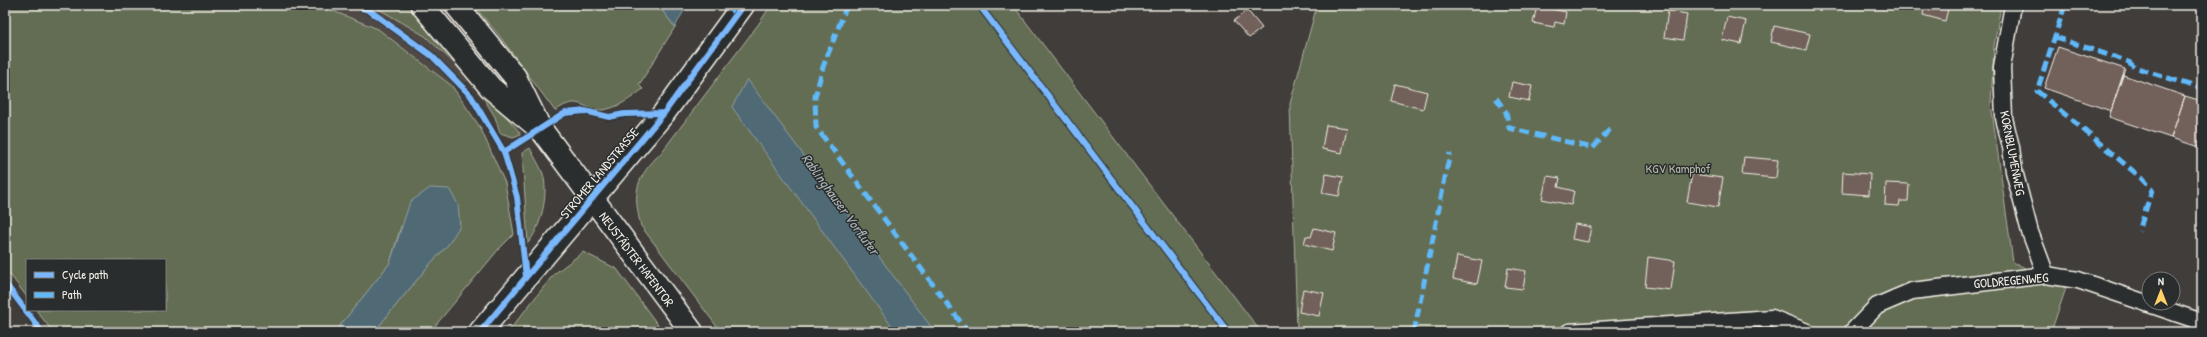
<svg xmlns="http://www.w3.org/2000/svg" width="2207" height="337" font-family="'Patrick Hand',sans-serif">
  <rect width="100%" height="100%" fill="#403d3b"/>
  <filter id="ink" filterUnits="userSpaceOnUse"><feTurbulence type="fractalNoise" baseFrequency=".025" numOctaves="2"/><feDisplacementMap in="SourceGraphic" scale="8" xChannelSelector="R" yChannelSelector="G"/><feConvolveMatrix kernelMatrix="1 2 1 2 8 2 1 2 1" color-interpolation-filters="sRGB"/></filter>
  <g filter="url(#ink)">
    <path fill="#4f4844" d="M318,5H497L541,62L452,86L378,29Z"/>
    <path fill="#646d53" stroke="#acaf9e" d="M5,5H318L378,29L452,86L480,127L505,183L514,234L498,250L430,332H374L430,264L447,246L401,226L390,263L335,332H53L36,310H165V260H27V297L5,268Z
      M372,5H410L424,18L521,134L513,137L500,133L495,117L478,89L454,63L425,36Z
      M473,5H658L675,27L639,85L643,89C630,99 618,108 602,110C582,111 580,93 555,111L498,34Z
      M771,5H1013L1261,332H721L641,226C632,192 636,177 661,153L760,22Z
      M1317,5H2001L1994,46L1991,104L2013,262L2066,288L2051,332H1297L1290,104Z
      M530,148C534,157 540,165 543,174C549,194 541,228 528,243L522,153Z
      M583,252L617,269L663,332H508L554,274Z"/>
    <path fill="#4f6974" stroke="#919fa2" d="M658,5H687L675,27Z
      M747,79L935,332H896L732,107Z
      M430,188L449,189L458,204L460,226L447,246L430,264L374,332H335L390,263L410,202Z"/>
    <path fill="#72615a" stroke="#f4f1e8" d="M1925,5H1949L1945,21L1923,15Z
      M1537,6L1566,12L1564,24L1555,22L1554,27L1533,23Z
      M1247,10L1262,28L1249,38L1234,21Z
      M1668,11L1687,14L1683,40L1664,37Z
      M1727,17L1746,21L1741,44L1722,40Z
      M1774,26L1810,34L1806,50L1771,42Z
      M2058,47L2125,69L2111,111L2044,88Z
      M2123,75L2185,96L2171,138L2109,117Z
      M1512,82L1532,86L1529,101L1509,97Z
      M1395,84L1427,92L1423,109L1391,101Z
      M2185,96L2202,101V148L2171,138Z
      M1326,125L1347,128L1342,153L1322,149Z
      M1744,157L1778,160L1776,178L1742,175Z
      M1843,172L1870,174L1869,195L1842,193Z
      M1326,174L1343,177L1339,196L1322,193Z
      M1692,174L1723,178L1718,207L1687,202Z
      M1547,176L1560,178L1558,187L1574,191L1571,205L1542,199Z
      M1886,183L1909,184L1908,201H1900L1899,206L1885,205Z
      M1575,224L1591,227L1588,242L1572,239Z
      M1314,228L1336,233L1332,251L1304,244L1306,236L1311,237Z
      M1457,256L1482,261L1477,284L1453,279Z
      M1648,257L1675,261L1671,290L1645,287Z
      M1508,268L1526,271L1523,289L1505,287Z
      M1303,289L1324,293L1319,316L1299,312Z"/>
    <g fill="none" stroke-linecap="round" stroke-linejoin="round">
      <g stroke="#f4f1e8" stroke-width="19">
        <path id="service" d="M2013,5L2002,67L2004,118L2011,147L2014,171L2030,232L2046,275
          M1569,332L1772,318L1807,332
          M1852,332L1877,306L1912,291L2046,275L2078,280L2202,322"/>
      </g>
      <g stroke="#f4f1e8" stroke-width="25">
        <path id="minor" d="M422,5L491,88L534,124
          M456,5L515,77L540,128L692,332
          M480,332L664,113L743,5"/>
      </g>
      <use href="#service" stroke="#2a2d2e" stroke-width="16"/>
      <use href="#minor" stroke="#2a2d2e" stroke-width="22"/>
      <path stroke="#60bafa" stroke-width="5" stroke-dasharray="10 5" stroke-linecap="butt" d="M728,5L736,16
        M847,5L823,67L815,97L816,127L968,332
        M2065,5L2037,91L2139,176L2152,190L2139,231
        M2055,37L2129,62L2134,67L2202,89
        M1496,98L1506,112L1509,128L1593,148L1612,127
        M1414,332L1450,153"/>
      <g stroke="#2a2d2e" stroke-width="8">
        <path id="cycleway" d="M354,5L370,11L432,56L471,96L504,152L517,197L526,277
          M979,5L1228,332
          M504,152L565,113L585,111L609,117L624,114L664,113
          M5,283L42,332
          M480,332L664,113L743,5"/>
      </g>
      <use href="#cycleway" stroke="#7ab7fb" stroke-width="6"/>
    </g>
  </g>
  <g text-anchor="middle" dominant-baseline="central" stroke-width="3" stroke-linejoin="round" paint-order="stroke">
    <g font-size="13" fill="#f4f1e8" stroke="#2a2d2e">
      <text transform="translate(2013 153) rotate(79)">KORNBLUMENWEG</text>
      <text transform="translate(599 173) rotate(-50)">STROMER LANDSTRASSE</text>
      <text transform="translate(637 259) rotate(53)">NEUSTÄDTER HAFENTOR</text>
      <text transform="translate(2011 280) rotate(-5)">GOLDREGENWEG</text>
    </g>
    <g font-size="13" fill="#b3b6a5" stroke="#2a2d2e">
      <text x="1678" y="168">KGV Kamphof</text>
    </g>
    <g font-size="14" font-style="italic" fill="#aab4b4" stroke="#2a2d2e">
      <text transform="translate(841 204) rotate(54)">Rablinghauser Vorfluter</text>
    </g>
  </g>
  <rect width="2207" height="337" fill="none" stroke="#2a2d2e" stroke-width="20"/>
  <rect x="10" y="10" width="2187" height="317" fill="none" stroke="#f4f1e8" stroke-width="1.5" filter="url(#ink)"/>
  <rect x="26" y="259" width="140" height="52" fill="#2a2d2e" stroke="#7b7b78"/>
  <rect x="34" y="272" width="20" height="6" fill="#7ab7fb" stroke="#7b7b78"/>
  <text x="62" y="279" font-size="12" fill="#f4f1e8">Cycle path</text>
  <rect x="34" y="292" width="20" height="6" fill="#60bafa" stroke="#7b7b78"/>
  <text x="62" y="299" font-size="12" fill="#f4f1e8">Path</text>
  <g transform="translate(2161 291)"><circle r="19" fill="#2a2d2e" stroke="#7b7b78"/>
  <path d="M0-3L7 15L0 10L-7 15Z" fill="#ffd166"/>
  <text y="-6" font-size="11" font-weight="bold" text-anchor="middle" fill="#f4f1e8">N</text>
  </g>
</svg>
